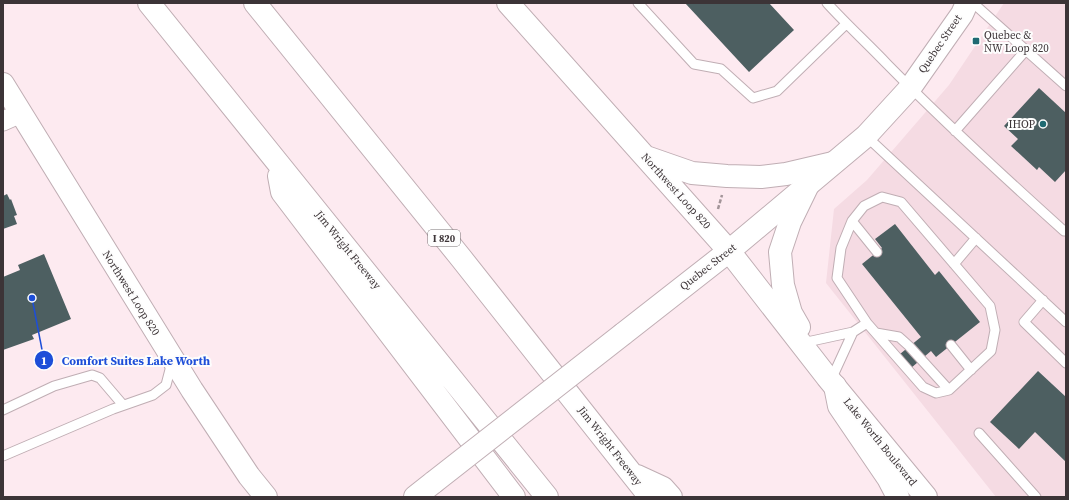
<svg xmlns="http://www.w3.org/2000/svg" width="1069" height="500" font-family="'Source Serif 4',serif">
  <rect width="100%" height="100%" fill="#fdeaf0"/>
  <path fill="#f5dbe3" d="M1004,3H1066V497H996L826,283L834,209L867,180L949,85Z"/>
  <path fill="#4d5f61" d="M685,3H769L794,30L749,72Z
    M1039,88L1066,113V170L1055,182L1039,167L1037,170L1011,146L1018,139L1004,126Z
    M7,194L10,200L11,199L17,215L14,216L17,224L3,229V196Z
    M895,224L935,275L939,271L980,322L936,357L931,351L911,368L900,354L921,337L862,264L882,248L875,239Z
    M44,254L71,319L32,335L34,339L3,350V277L20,270L18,265Z
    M1038,371L1066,397V462L1035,432L1019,449L990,422Z"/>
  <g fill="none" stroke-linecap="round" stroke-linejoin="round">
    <g stroke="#c0aeb4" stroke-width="11">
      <path id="service" d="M638,3L694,64L721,69L753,98L777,91L846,24
        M827,3C846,24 867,43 887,64C944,122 1004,177 1064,231L1066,230
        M973,3L1066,86
        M955,131L1026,50
        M866,136L1066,322
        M852,221L877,252
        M954,264L976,238
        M1043,300L1024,322L1066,363
        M876,333L899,337L909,346L949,390
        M807,342L853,332L867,323L923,387L936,393L949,390L991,351L995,330L990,306L901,202L882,197L864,206L852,221L841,248L837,278L867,323
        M951,345L971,370
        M831,380L853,332
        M3,410L54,386L92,375L100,378L123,405
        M979,433L1036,497
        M3,456L113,409L153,395L166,385L172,362"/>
    </g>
    <g stroke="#c0aeb4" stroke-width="21">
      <path id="minor" d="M3,121L21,113"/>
    </g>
    <g stroke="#c0aeb4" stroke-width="24">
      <path id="tertiary" d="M623,334L729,251L866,136L910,88L962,14L967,3
        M415,497L434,482"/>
    </g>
    <g stroke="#c0aeb4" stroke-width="24">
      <path id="secondary" d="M508,3L729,251L827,377L926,497
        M3,84L192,390L249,476L266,497
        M646,157L692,173L727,176L761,177L786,174L833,163
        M799,327L791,313L783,285L780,252L790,222L808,185"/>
    </g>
    <g stroke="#c0aeb4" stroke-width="24">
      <path id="motorway" d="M149,3L547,497
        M255,3L461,258L650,497
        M279,176L282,192L514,497
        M835,386L839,406L888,478L898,497
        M637,476L663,488L671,497"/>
    </g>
    <path stroke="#a39599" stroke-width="2.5" stroke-dasharray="4 2" stroke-linecap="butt" d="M718,209L722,195"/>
    <use href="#service" stroke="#fff" stroke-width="9"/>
    <use href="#minor" stroke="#fff" stroke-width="19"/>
    <use href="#tertiary" stroke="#fff" stroke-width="22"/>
    <use href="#secondary" stroke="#fff" stroke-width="22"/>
    <use href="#motorway" stroke="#fff" stroke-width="22"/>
    <g stroke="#c0aeb4" stroke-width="24" stroke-linecap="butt">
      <path id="tertiary-bridge" d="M434,482L623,334"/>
    </g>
    <use href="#tertiary-bridge" stroke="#fff" stroke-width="22"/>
  </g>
  <g fill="#1f6a72" stroke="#fdfdfd" stroke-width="1.5">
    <rect x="972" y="37" width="8" height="8" rx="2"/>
    <circle cx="1043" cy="124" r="4"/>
  </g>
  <g text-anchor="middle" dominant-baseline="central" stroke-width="4" stroke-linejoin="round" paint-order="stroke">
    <rect fill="#fdfdfd" stroke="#767072" stroke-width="1" x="428" y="230" width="32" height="16" rx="3"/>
    <g font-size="10" font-weight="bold" fill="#3c3437">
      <text x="444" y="238">I 820</text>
    </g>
    <g font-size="11" fill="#3c3437" stroke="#fdfdfd" text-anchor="start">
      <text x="984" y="35">Quebec &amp;<tspan x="984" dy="13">NW Loop 820</tspan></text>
      <text x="1035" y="124" text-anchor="end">IHOP</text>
    </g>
    <g font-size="11" fill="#3c3437" stroke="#fdfdfd">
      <text transform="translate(940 44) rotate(-56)">Quebec Street</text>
      <text transform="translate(676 191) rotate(48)">Northwest Loop 820</text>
      <text transform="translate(348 250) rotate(51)">Jim Wright Freeway</text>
      <text transform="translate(708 267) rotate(-38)">Quebec Street</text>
      <text transform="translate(131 293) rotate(58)">Northwest Loop 820</text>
      <text transform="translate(880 442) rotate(51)">Lake Worth Boulevard</text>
      <text transform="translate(610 446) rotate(52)">Jim Wright Freeway</text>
    </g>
  </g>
  <path fill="none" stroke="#1d4ed8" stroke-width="1.5" d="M32 298L44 360"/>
  <g fill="#1d4ed8" stroke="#fdfdfd" stroke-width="1.5">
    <circle cx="32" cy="298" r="4"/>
    <circle cx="44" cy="360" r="10"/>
  </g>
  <g font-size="12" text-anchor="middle" font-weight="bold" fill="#fff">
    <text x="44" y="365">1</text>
  </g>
  <g font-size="12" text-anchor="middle" font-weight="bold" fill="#1d4ed8" stroke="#fdfdfd" stroke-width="4" stroke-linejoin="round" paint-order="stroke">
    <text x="136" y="365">Comfort Suites Lake Worth</text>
  </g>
  <rect width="1069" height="500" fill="none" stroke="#3c3437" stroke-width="8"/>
</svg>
